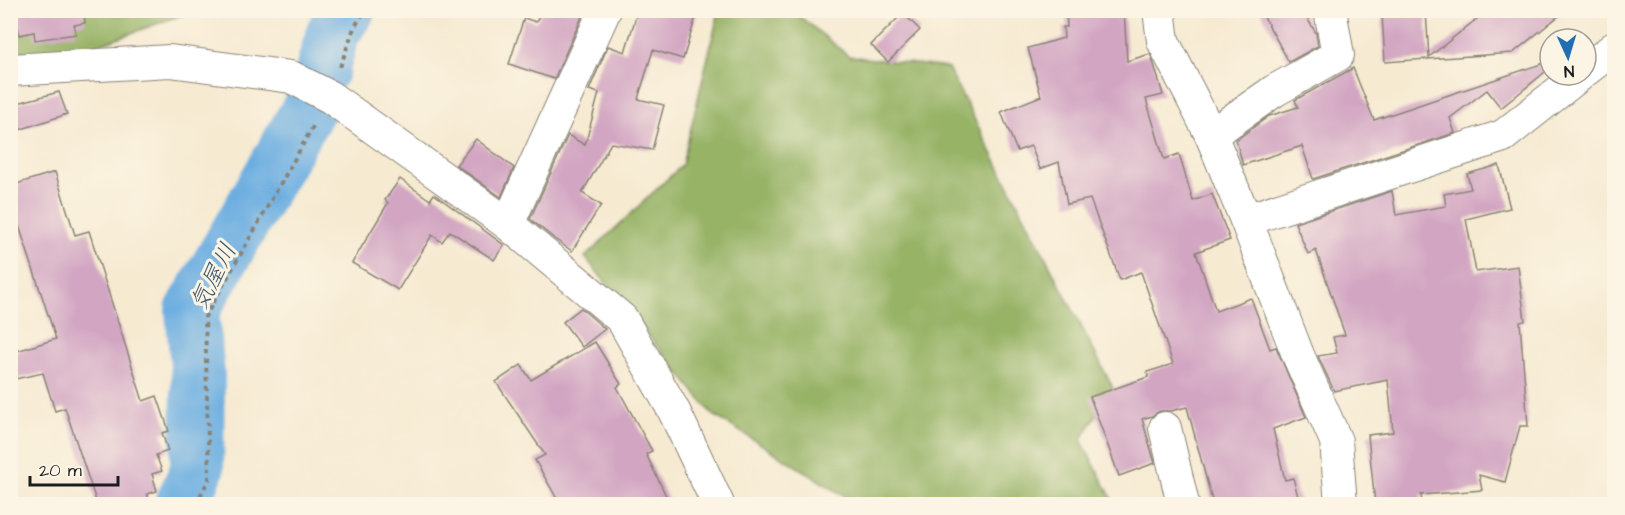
<svg xmlns="http://www.w3.org/2000/svg" width="1625" height="515" font-family="'Architects Daughter','Klee One',sans-serif">
	<style>
		.forest { fill: #97b366; stroke: #5a6841; stroke-width: 1.5 }
		.lines { fill: none; stroke-linecap: round; stroke-linejoin: round }
		.river { stroke: #6caee1; stroke-width: 54 }
		.building { fill: #d2a6c2 }
		.street-casing { stroke: #898376; stroke-width: 34 }
		.path { stroke: #898376; stroke-width: 4; stroke-dasharray: 4.5 4.5; stroke-linecap: butt }
		.street { stroke: #fff; stroke-width: 32 }
		.labels { text-anchor: middle; dominant-baseline: central; stroke-width: 6; stroke-linejoin: round; paint-order: stroke }
		.water-label { font-size: 24px; font-style: italic; fill: #3c566b; stroke: #fcf5e5 }
	</style>
	<rect width="100%" height="100%" fill="#fcf5e5"/>
	<filter id="ink" filterUnits="userSpaceOnUse"><feTurbulence type="fractalNoise" baseFrequency=".0167" numOctaves="2"/><feDisplacementMap in="SourceGraphic" scale="12" xChannelSelector="R" yChannelSelector="G"/><feConvolveMatrix kernelMatrix="1 2 1 2 8 2 1 2 1" color-interpolation-filters="sRGB"/></filter>
	<filter id="wash" filterUnits="userSpaceOnUse"><feTurbulence type="fractalNoise" baseFrequency=".008" numOctaves="4" result="noise"/><feDisplacementMap in="SourceGraphic" scale="24" xChannelSelector="R" yChannelSelector="G"/><feGaussianBlur stdDeviation="1.35" result="paint"/><feColorMatrix in="noise" values="0 0 0 0 0 0 0 0 0 0 0 0 0 0 0 0 0 1.4 0 .05"/><feComposite in="paint" operator="in"/></filter>
	<g filter="url(#wash)">
		<rect width="100%" height="100%" fill="#f6ead1"/>
		<g class="forest">
			<polygon points="11,11 193,11 11,76"/>
			<polygon points="719,11 793,11 849,56 948,68 1113,388 1081,440 1115,504 857,504 712,414 585,257 682,165"/>
		</g>
		<g class="lines">
			<g class="river">
				<polyline points="323,68 333,32 348,10"/>
				<polyline points="182,504 197,470 198,375 192,311 312,103"/>
			</g>
		</g>
		<g id="blocks">
			<g class="building">
				<polygon points="15,10 84,10 85,23 74,25 76,34 35,40 34,32 19,35"/>
				<polygon points="542,10 585,10 554,79 509,64 524,18 536,22"/>
				<polygon points="638,10 698,10 683,59 653,50 638,99 664,105 652,150 611,143 582,193 601,205 572,251 556,240 530,219 568,135 585,145 599,93 589,90 608,46 625,52"/>
				<polygon points="1066,10 1124,10 1127,61 1150,54 1153,61 1163,95 1146,99 1164,159 1179,154 1193,201 1212,194 1230,240 1196,252 1216,311 1251,298 1270,349 1276,347 1306,417 1273,429 1285,480 1293,478 1300,504 1213,504 1187,407 1171,411 1160,411 1152,416 1142,419 1155,463 1119,476 1090,397 1148,377 1147,372 1173,364 1141,272 1120,280 1090,199 1067,204 1059,162 1040,169 1031,146 1017,151 1001,112 1041,96 1028,48 1064,38 1063,27 1067,27"/>
				<polygon points="1260,10 1302,10 1316,33 1318,46 1289,62"/>
				<polygon points="1488,10 1566,10 1513,53 1385,62 1382,15 1426,12 1429,57"/>
				<polygon points="903,13 920,30 888,62 871,45"/>
				<polygon points="1550,61 1550,68 1501,108 1487,90 1450,118 1455,133 1313,179 1302,146 1243,165 1236,140 1269,116 1298,107 1295,100 1353,68 1374,120"/>
				<polygon points="59,92 67,114 10,133 10,105"/>
				<polygon points="476,139 514,168 501,197 456,165"/>
				<polygon points="1499,165 1510,208 1466,219 1476,272 1518,266 1525,321 1520,322 1528,426 1520,426 1505,482 1479,475 1482,490 1421,495 1422,504 1375,504 1368,435 1393,432 1388,380 1334,391 1318,356 1337,353 1333,337 1345,335 1316,250 1308,254 1295,223 1392,191 1396,215 1446,206 1444,194 1471,189 1467,174"/>
				<polygon points="55,172 75,235 89,231 143,401 157,396 169,431 162,433 168,451 156,455 162,471 152,474 157,491 147,494 150,504 97,504 65,408 55,411 43,373 10,380 10,353 56,339 10,198 10,186"/>
				<polygon points="400,179 430,200 434,194 504,245 494,260 450,231 442,242 432,235 398,290 352,263 388,203 385,200"/>
				<polygon points="581,308 605,329 582,347 563,322"/>
				<polygon points="595,342 621,384 617,387 652,451 646,454 670,504 560,504 535,460 545,455 496,382 521,365 531,380"/>
			</g>
		</g>
	</g>
	<g filter="url(#ink)">
		<use href="#blocks" fill-opacity="0" stroke="#898376" stroke-width="1.5"/>
		<g class="lines">
			<defs>
				<g id="street">
					<polyline points="1159,10 1163,41 1211,135 1246,220 1298,355 1336,441 1341,504"/>
					<polyline points="10,70 170,61 291,77 330,97 508,224 622,319 675,413 718,504"/>
					<polyline points="1586,70 1614,48"/>
					<polyline points="1211,135 1274,91 1338,55 1330,10"/>
					<polyline points="1246,220 1503,136 1580,75"/>
					<polyline points="508,224 605,10"/>
					<polyline points="1165,428 1183,504"/>
				</g>
			</defs>
			<use href="#street" class="street-casing"/>
			<g class="path">
				<polyline points="340,67 354,28 365,10"/>
				<polyline points="196,504 209,479 205,317 315,123"/>
			</g>
			<use href="#street" class="street"/>
		</g>
	</g>
	<g class="labels">
		<g class="water-label">
			<text transform="translate(214 277) rotate(-63)">気屋川</text>
		</g>
	</g>
	<rect width="1625" height="515" fill="none" stroke="#fcf5e5" stroke-width="36"/>
	<g transform="translate(1568 57) rotate(176)"><circle r="28" fill="#fcf5e5" stroke="#a29e95" stroke-width="1.5"/>
	<path d="M0-4.5L10 22L0 15L-10 22Z" fill="#1f6fb2"/>
	<text y="-9" font-size="16" font-weight="bold" text-anchor="middle" fill="#1c1c1c">N</text>
	</g>
	<path d="M30 476v9h88v-9" fill="none" stroke="#1c1c1c" stroke-width="3"/>
	<text x="39" y="476" font-size="18" fill="#1c1c1c" stroke="#fcf5e5" stroke-width="4.5" paint-order="stroke">20 m</text>
</svg>
